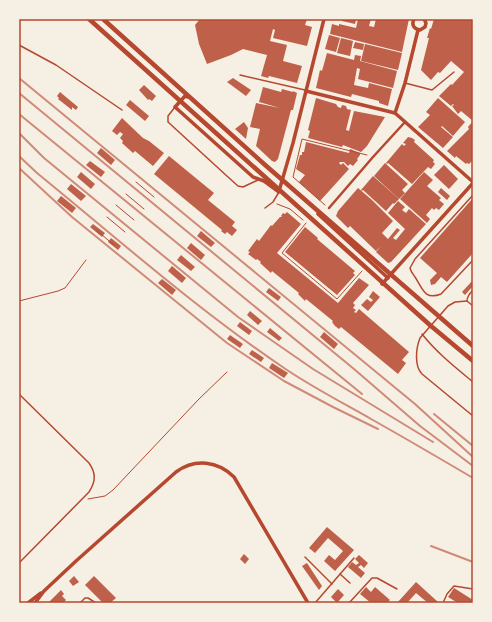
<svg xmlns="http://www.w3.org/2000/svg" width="492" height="622" font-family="'Space Grotesk',sans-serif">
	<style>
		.building { fill: #bf614a }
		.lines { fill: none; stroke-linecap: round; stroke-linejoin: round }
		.path { stroke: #b5482f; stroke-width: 1 }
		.service { stroke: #b5482f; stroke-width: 1.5 }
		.pedestrian { stroke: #b5482f; stroke-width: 2.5 }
		.minor { stroke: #b5482f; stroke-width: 3.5 }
		.secondary { stroke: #b5482f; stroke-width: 4.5 }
		.rail { stroke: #cf8b77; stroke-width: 2 }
		.neatline { fill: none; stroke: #b5482f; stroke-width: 1.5 }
	</style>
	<rect width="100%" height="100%" fill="#f6efe4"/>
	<g class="building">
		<polygon points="200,19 307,19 305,25 312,27 307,46 273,38 275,30 273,29 270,41 287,45 283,61 302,66 297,83 269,76 268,78 261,76 267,55 243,49 231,55 207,64 199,44 195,25"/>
		<polygon points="342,19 353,19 356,20 355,24 342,21"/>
		<polygon points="358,19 371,19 369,26 374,27 376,19 409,19 402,52 330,34 332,24 339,26 339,24 356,28"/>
		<polygon points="434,19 473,19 473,121 461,111 458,114 452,106 454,105 453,104 451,106 439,96 451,84 452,85 464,72 451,61 440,73 438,72 431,80 421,70 429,38 427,38 430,28 431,29"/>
		<polygon points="329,35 340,38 336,52 325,49"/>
		<polygon points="341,38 353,41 350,56 337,53"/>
		<polygon points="355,42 364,44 363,50 353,48"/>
		<polygon points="365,44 402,53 398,70 361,61"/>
		<polygon points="327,53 354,60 355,55 361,56 360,61 397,71 393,88 358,79 360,69 357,68 354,85 368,88 369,83 392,89 388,106 379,103 379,101 352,94 351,97 316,88 320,70 322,71"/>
		<polygon points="233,78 251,90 246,96 227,82"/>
		<polygon points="144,85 156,96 152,101 149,99 148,100 139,90"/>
		<polygon points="263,87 281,92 282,89 293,92 293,91 297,93 293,110 291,110 278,159 275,162 272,161 256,146 260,129 250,127 256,103 280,108 259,102"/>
		<polygon points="60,92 78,107 76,110 72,107 72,110 58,99 59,98 57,96"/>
		<polygon points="316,98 336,104 338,107 341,108 342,105 346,106 347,109 351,110 346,130 349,131 354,111 385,117 367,146 361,152 343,145 342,147 308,138 310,131 308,130"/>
		<polygon points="438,98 465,122 453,136 442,126 441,127 453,137 443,148 418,127 430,115 426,112"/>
		<polygon points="130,100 149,116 145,121 126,105"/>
		<polygon points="122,118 143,138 149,141 164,153 153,166 135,151 133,153 122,143 123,141 120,138 123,134 120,132 117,135 112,131"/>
		<polygon points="473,121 473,160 469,164 467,163 466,164 456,156 455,158 447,151 469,129 468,127"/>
		<polygon points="244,122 248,128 246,139 235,129"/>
		<polygon points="408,137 412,138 415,140 414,142 434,160 433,162 435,164 431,169 428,167 412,184 388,163 387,164 386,163 402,144 404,146 406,144 403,143"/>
		<polygon points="306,142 349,153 350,149 360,153 360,155 357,159 358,160 353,166 350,164 348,166 344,162 340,162 339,163 341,165 343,163 349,169 320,201 299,182 305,175 296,169 300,155 302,155 302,152 304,152"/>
		<polygon points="101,148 115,160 111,165 97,153"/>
		<polygon points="169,156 214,193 208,200 235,222 232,226 237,230 232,236 227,232 225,234 221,231 222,230 154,174"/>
		<polygon points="90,161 105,172 101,177 86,165"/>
		<polygon points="385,163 408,184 402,190 405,193 399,199 374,176"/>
		<polygon points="444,165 458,179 449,189 434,175"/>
		<polygon points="81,172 95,184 91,189 77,177"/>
		<polygon points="424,172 433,180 427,186 441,198 439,200 444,204 439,210 436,208 434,210 432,208 426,215 430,219 427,223 400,199"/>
		<polygon points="373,176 399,199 394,204 393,203 386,211 363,190 362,191 361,190"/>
		<polygon points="71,184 86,196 81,201 67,189"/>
		<polygon points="358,188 372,200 393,221 382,233 388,239 397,228 400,230 393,238 396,240 405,229 388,213 398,201 405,207 402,210 406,213 409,209 426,224 391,262 388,263 376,252 381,246 376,251 350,226 348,228 336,216 338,211"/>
		<polygon points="441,188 450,196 447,200 438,192"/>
		<polygon points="61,196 76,208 72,213 57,201"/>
		<polygon points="473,198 473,253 447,282 441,277 435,284 431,285 430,280 437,273 420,258"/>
		<polygon points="287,212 301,224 277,253 338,303 359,278 369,285 353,303 355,305 353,308 356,310 354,312 356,313 359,309 409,352 402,360 406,363 398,374 341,327 339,329 335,326 332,322 333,321 306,299 305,301 298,294 299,293 272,271 271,273 260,263 261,262 257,259 256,260 248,254 250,252 248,251 257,239 259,241 271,225 272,226 280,217 282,217 281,216 283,213 285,214"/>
		<polygon points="93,224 105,233 102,237 90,227"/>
		<polygon points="305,227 318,238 317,239 355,271 353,273 355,275 337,295 285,252"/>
		<polygon points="201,231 215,243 211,247 197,236"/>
		<polygon points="111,238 121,246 118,250 108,242"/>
		<polygon points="191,243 205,255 201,260 187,248"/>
		<polygon points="181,255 195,267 191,271 177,260"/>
		<polygon points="172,266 186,278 182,283 168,271"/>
		<polygon points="162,279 176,290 172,295 158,283"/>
		<polygon points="473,280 473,286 465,295 462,292"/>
		<polygon points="269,288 281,297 278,301 266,292"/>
		<polygon points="373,291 380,297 368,311 361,305 367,299 371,302 373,300 369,297"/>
		<polygon points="250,311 262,321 258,325 247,315"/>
		<polygon points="240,322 252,331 249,335 237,326"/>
		<polygon points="270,328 282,338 279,341 267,332"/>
		<polygon points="324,332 338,344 334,349 320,337"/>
		<polygon points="230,335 243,344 240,348 227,339"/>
		<polygon points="252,350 264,358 261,362 249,354"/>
		<polygon points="272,363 288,373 284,378 269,368"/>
		<polygon points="327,527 354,550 335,571 324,561 329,555 335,560 343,551 328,538 315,553 309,548"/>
		<polygon points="244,554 249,559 245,564 240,559"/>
		<polygon points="359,555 368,563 364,568 361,565 358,567 365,573 361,578 348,567 352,562 356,565 359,563 355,559"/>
		<polygon points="307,563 322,586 319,590 302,566"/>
		<polygon points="74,576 79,582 73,586 69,581"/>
		<polygon points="94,576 116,598 110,603 103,603 85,585"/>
		<polygon points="416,582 438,602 436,603 428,603 416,593 407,603 397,603"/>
		<polygon points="366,587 371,592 375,587 390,600 387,603 371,603 360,594"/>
		<polygon points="454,588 473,600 473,603 458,603 448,597"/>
		<polygon points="338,589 344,595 337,603 331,597"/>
		<polygon points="61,590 64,594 62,596 66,600 63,603 48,603"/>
	</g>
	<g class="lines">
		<g class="path">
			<polyline points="136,182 154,197"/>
			<polyline points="126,194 144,209"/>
			<polyline points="277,204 290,209 303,220"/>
			<polyline points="116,205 134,220"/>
			<polyline points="325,205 293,177 302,139 367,155"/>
			<polyline points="107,217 125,232"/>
			<polyline points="306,223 282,253 337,299 362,271"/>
			<polyline points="96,230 114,245"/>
			<polyline points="19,301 58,291 65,288 86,260"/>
			<polyline points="88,499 105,496 113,490 199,399 227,372"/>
		</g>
		<g class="service">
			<polyline points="19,45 56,65 122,110"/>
			<polyline points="240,75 305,90"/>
			<polyline points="405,83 432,90 454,72"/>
			<polyline points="175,107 168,116 168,122 228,177 238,186 243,187 258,180"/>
			<path d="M 473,195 L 415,259 L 410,268 C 411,272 413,274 415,277 C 422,287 424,301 441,294 L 473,260"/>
			<polyline points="265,208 273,202 279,192"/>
			<path d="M 473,290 C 470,293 467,296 467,301 L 473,306"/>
			<path d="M 467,301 L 455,302 L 448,306 L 420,338 C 416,348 414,366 422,374 L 473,416"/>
			<path d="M 422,334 C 437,353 455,367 473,382"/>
			<path d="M 19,394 L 89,463 C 96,473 96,481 89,492 L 19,563"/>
			<polyline points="305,557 332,584"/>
			<polyline points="340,574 350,583"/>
			<polyline points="80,603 85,598 88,598 96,603"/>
			<polyline points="315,603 354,558"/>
			<polyline points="349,603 372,578 377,578 397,589"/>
			<polyline points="443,603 447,594 454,586 473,589"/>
		</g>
		<polyline class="pedestrian" points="329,208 373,157 405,122"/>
		<g class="minor">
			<path d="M 414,19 C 411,25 414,29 420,30 L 425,27 L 426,23 L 424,19"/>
			<polyline points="306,91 395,113 473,182"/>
			<polyline points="188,97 185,96 175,107 253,177 264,181 279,192"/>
			<polyline points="395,113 405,83 418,30"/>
			<polyline points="279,191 293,143 324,19"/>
			<polyline points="318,214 388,278"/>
			<polyline points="382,284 473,183"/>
			<polyline points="28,603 41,593"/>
			<path d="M 35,603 L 44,591 L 76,561 L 176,472 C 195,458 218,461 234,477 L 308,603"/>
		</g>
		<g class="secondary">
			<polyline points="89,19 431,326 473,361"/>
			<polyline points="103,19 264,164 473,346"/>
		</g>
		<g class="rail">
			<polyline points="19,78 415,404 473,457"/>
			<polyline points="19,93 354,369 420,426 473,466"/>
			<polyline points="19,114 362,394"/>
			<polyline points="19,133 44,158 238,317 313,369 433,442"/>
			<path d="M 19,156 L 37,173 C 119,240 199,311 287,370 C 314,388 343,403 371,419 C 405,438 439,458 473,478"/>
			<polyline points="19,168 72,217 227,343 284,381 333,407 378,429"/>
			<polyline points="434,414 473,446"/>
			<polyline points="431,546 473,562"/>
		</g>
	</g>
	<rect width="492" height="622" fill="none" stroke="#f6efe4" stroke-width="40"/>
	<rect x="20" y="20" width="452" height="582" class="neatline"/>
</svg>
